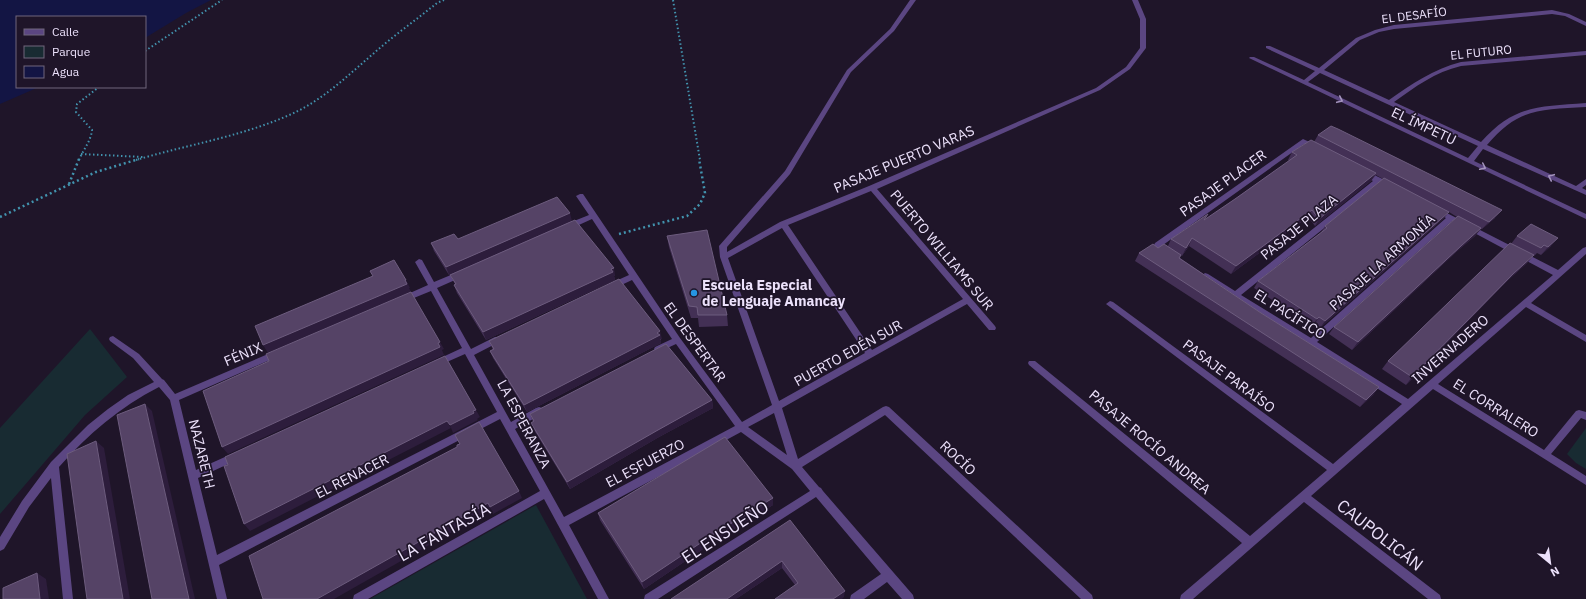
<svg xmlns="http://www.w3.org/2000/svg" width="1586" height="599" font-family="'IBM Plex Sans',sans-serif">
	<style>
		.green { fill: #182b32 }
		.water { fill: #131544 }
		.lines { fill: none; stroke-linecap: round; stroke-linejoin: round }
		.path-far1 { stroke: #4293ae; stroke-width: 2; stroke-dasharray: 1.5 2.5; stroke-linecap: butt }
		.path { stroke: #4293ae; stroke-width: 2.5; stroke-dasharray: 2 3; stroke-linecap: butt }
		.minor { fill: #5b4682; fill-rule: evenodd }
		.wall { fill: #433055 }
		.shaded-wall { fill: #2d1d3c }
		.building { fill: #554366; stroke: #6d5c7e }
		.oneway { stroke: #a494be }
		.poi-dot { fill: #2695e2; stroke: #1f1529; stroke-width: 1.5 }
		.labels { text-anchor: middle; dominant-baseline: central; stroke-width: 3.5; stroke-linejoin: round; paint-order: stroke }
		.far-street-label { font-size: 12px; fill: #ece1fb; stroke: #1f1529 }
		.street-label { font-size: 14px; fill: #ece1fb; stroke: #1f1529 }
		.poi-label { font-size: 14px; font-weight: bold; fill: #ece1fb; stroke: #1f1529; text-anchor: start }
		.near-street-label { font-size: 17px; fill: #ece1fb; stroke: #1f1529 }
	</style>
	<rect width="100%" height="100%" fill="#1f1529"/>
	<g class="green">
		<polygon points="90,329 127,377 85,415 0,514 0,428"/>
		<polygon points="1586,428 1586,469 1576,463 1567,454"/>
		<polygon points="536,505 587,599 370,599"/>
	</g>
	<polygon class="water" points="0,0 211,0 186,13 145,38 145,17 17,17 17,87 39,87 0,104"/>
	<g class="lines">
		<g class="path-far1">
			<polyline points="673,0 700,160"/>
			<polyline points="145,51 222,0"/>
			<polyline points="81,154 143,157"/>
			<path d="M 79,160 C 83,150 91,141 92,130 L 76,112 L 77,104 L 99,87"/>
			<path d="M 136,160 C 186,145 239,137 287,116 C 321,102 346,77 373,54 C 393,36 416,20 437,3 L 444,0"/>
		</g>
		<g class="path">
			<polyline points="69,184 79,159"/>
			<polyline points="0,217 96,172 139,159"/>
			<polyline points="619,234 687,216 700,204 705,193 699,159"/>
		</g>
		<g class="minor">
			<path d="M 910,0 L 916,0 L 894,31 L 851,72 L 790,174 L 727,247 L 727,252 L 780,222 L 869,186 L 1096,88 L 1126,67 L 1140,48 L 1140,19 L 1132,0 L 1138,0 L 1146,19 L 1146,48 L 1130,69 L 1100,90 L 877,189 L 995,326 L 996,328 L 995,330 L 989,330 L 967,304 L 782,408 L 798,459 L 883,407 L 886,406 L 889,407 L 1092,595 L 1093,599 L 1081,599 L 885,415 L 802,467 L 819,487 L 821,488 L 823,491 L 913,595 L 914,599 L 902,599 L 887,582 L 864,599 L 850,599 L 851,595 L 881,574 L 816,497 L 658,599 L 644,599 L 645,595 L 810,491 L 792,469 L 741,432 L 569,525 L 609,599 L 598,599 L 544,499 L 368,599 L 353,599 L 354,595 L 540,491 L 500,419 L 219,565 L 227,599 L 217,599 L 170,400 L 159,387 C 120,407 88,434 59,467 L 73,599 L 63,599 L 51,478 L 29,507 L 4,549 L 0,551 L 0,537 L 22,501 L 51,462 L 88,425 L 108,409 L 128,395 L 154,382 L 133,358 L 110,341 L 109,339 L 110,337 L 113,336 L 139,354 L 162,379 L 164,380 L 175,394 L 275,351 L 281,351 L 282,353 L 281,355 L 179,400 L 196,470 L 236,452 L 239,453 L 241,456 L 239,459 L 198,478 L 217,555 L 497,412 L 465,354 L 440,365 L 434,365 L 433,363 L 434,361 L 462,348 L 431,291 L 404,302 L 400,299 L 401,297 L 428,285 L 415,262 L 419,259 L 422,260 L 434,282 L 458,272 L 464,272 L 465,274 L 464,276 L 437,288 L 471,349 L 495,337 L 501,337 L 502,339 L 501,341 L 474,355 L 511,422 L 536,408 L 539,407 L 542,408 L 543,411 L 542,414 L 515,429 L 564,517 L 735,426 L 676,344 L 661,351 L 655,351 L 654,349 L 655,347 L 672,339 L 632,280 L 615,288 L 609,288 L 608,286 L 609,284 L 629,275 L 592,219 L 570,229 L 564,229 L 563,227 L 564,225 L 589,215 L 576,196 L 580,194 L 583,194 L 680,338 L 742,422 L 772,405 L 720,257 L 719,246 L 785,171 L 847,70 L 890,29 ZM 871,191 L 963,299 L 872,350 L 788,225 ZM 782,228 L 865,353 L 779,401 L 728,258 ZM 774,413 L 787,455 L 748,427 Z"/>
			<path d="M 1552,10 L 1569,14 L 1586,22 L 1586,26 L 1565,16 L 1552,14 L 1394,29 L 1379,32 L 1360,40 L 1324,70 L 1389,100 C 1412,84 1433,69 1461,62 L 1586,51 L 1586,55 L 1461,66 C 1435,72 1415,87 1394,102 L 1481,142 C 1515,104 1539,107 1586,103 L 1586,107 C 1541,110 1519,107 1487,145 L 1576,186 L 1586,179 L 1586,185 L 1582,188 L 1586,190 L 1586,195 L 1483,149 L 1474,161 L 1586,214 L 1586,219 L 1249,58 L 1250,57 L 1254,57 L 1304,80 L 1315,71 L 1266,48 L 1266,46 L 1270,46 L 1319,68 L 1356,38 L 1375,30 L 1394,25 ZM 1320,73 L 1478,146 L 1468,158 L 1308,82 Z"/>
			<path d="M 1303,139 L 1320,147 L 1317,149 L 1304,144 L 1163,245 L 1173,252 L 1172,254 C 1166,255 1158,250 1154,245 L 1155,243 Z"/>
			<path d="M 1362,171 C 1369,171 1387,181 1393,186 L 1389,188 L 1379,184 L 1241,295 L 1311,338 L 1446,218 L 1434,212 L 1433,210 L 1434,208 L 1437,208 L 1558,270 L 1583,248 L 1586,247 L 1586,254 L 1531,303 L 1586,335 L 1586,342 L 1526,307 L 1438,384 L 1544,450 L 1576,411 L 1579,410 L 1586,412 L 1586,420 L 1581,418 L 1551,454 L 1586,476 L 1586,485 L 1433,389 L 1311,496 L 1440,595 L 1441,599 L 1428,599 L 1304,502 L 1193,599 L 1180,599 L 1181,595 L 1242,543 L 1029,365 L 1028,363 L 1029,361 L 1035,361 L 1250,536 L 1327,470 L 1106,304 L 1110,301 L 1113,302 L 1333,464 L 1402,404 L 1202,278 L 1201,276 L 1205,273 L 1208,274 L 1235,291 L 1373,181 L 1362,175 L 1361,173 ZM 1452,221 L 1553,275 L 1408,399 L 1317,342 Z"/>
		</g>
	</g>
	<g class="wall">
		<polygon points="1318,135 1495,218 1482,229 1481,229 1475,236 1455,253 1352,350 1329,334 1334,327 1457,217 1449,212 1443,219 1320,328 1314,325 1312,326 1254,288 1258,281 1320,234 1325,226 1383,179 1376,175 1371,181 1315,226 1308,217 1231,274 1189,246 1182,256 1181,255 1180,258 1261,313 1379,387 1373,395 1360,407 1135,261 1139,253 1158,248 1168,246 1171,239 1205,220 1235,199 1289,161 1288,160 1292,152 1314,142"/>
		<polygon points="572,221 615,275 614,276 615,280 486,340 457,293 454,285 455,284 450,275 449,275 434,251 431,243"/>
		<polygon points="667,236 727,315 728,326 699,327 698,318 691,318 669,247"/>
		<polygon points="1517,236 1551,246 1541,255 1537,253 1534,256 1533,256 1527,263 1506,282 1406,385 1382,369 1388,361 1511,244"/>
		<polygon points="660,339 661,343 527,412 493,358 490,351 493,350 489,341 662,339"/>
		<polygon points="712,400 713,408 659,437 570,489 534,430 531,423 533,422 530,414"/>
		<polygon points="773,498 773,505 718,539 644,589 600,520 598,513"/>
		<polygon points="790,520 844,597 795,585 782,568 736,599"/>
	</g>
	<g class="shaded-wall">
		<polygon points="1376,173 1371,181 1315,226 1319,219"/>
		<polygon points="1312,210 1308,217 1231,274 1236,266"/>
		<polygon points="1502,210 1495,218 1482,229 1489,222"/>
		<polygon points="1449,212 1443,219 1320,328 1325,321"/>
		<polygon points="570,213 572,221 449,275 446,267"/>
		<polygon points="1481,228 1475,236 1455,253 1352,350 1358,342 1461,246"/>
		<polygon points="1192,238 1189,246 1182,256 1186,248"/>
		<polygon points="1558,238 1551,246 1541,255 1548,247"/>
		<polygon points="1534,255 1527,263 1506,282 1406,385 1412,377 1513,274"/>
		<polygon points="614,268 615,275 614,276 615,280 486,340 483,332"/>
		<polygon points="406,280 410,288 409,288 411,292 268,353 263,345"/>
		<polygon points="1319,317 1314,325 1312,326 1317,319"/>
		<polygon points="660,331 662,339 660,339 661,343 527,412 524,405"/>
		<polygon points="440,342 444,349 442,350 444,355 228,454 222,447"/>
		<polygon points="1379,387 1373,395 1360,407 1366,400"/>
		<polygon points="712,400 713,408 659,437 570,489 567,482 658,430"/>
		<polygon points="145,404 152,411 195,599 189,599"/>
		<polygon points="476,410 480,417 477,419 478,420 453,433 450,425"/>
		<polygon points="447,421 451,428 250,531 244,524"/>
		<polygon points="96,441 104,448 130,599 123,599"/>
		<polygon points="519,491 522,498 493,514 490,507"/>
		<polygon points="773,498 773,505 718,539 644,589 642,582 717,532"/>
		<polygon points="488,503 491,510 334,599 317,599"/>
		<polygon points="782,561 782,568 736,599 727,599"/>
		<polygon points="37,573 46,579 49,599 40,599"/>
		<polygon points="845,591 844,597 842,599 833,599"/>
	</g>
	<g class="building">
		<polygon points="1331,126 1338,129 1502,210 1489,222 1318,135"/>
		<polygon points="1311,140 1376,173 1319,219 1312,210 1236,266 1192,238 1186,248 1171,239 1208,214 1204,220 1235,199 1297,155 1292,152"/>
		<polygon points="1384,178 1449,212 1325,321 1319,317 1317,319 1258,281 1327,228 1325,226"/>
		<polygon points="557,197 570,213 446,267 431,243 454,234 458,239"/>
		<polygon points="1458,216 1481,228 1461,246 1358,342 1334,327"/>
		<polygon points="575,220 614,268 611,269 613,272 483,332 454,285 456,284 450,275"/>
		<polygon points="1531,224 1558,238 1548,247 1544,245 1541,248 1517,236"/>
		<polygon points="707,230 727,315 698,315 697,307 689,306 667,236"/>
		<polygon points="1510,243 1534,255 1513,274 1412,377 1388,361"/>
		<polygon points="1153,244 1158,248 1164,244 1181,255 1179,258 1261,313 1379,387 1366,400 1139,253"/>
		<polygon points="394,260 406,280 405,280 407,284 263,345 255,326 373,276 370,271"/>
		<polygon points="619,279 660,331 657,333 660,335 524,405 490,351 494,349 489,341"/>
		<polygon points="411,292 440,342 438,343 440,347 222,447 203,391 269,361 266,354"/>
		<polygon points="666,344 712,400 658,430 567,482 531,423 534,421 530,414"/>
		<polygon points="445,356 476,410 473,411 474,413 450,425 447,421 244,524 224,466 228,465 225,457"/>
		<polygon points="145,404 189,599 152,599 117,415"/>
		<polygon points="479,422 519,491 490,507 488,503 317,599 263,599 249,556 457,447 457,445 460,444 455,435"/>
		<polygon points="725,437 773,498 717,532 642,582 598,513"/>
		<polygon points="96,441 123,599 87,599 67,454"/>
		<polygon points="790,520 845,591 833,599 775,599 798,583 782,561 727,599 671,599"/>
		<polygon points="37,573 40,599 3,599 3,588"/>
	</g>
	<defs><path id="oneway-chevron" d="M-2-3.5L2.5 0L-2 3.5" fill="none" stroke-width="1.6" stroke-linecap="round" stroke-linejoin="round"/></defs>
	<g class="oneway">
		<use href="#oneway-chevron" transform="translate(1340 100) rotate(25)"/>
		<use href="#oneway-chevron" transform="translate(1483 167) rotate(26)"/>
		<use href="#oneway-chevron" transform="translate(1551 177) rotate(-155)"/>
	</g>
	<circle class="poi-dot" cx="694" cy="293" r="4"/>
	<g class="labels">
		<g class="far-street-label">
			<text transform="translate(1414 15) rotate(-7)">EL DESAFÍO</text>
			<text transform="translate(1481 52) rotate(-6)">EL FUTURO</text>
		</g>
		<g class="street-label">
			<text transform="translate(1424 126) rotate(25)">EL ÍMPETU</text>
			<text transform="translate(904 159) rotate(-23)">PASAJE PUERTO VARAS</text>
			<text transform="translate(1223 183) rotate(-36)">PASAJE PLACER</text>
			<text transform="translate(1299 227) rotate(-39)">PASAJE PLAZA</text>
			<text transform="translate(942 250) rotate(50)">PUERTO WILLIAMS SUR</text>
			<text transform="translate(1382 262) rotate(-42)">PASAJE LA ARMONÍA</text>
			<text transform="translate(1290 314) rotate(32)">EL PACÍFICO</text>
			<text transform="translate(695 342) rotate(54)">EL DESPERTAR</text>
			<text transform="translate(1450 349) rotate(-41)">INVERNADERO</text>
			<text transform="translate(848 353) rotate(-29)">PUERTO EDÉN SUR</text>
			<text transform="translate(243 354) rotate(-23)">FÉNIX</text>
			<text transform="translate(1229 376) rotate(37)">PASAJE PARAÍSO</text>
			<text transform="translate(1496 408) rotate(32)">EL CORRALERO</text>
			<text transform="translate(524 424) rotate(62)">LA ESPERANZA</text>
			<text transform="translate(1150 442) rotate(40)">PASAJE ROCÍO ANDREA</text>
			<text transform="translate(202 454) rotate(76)">NAZARETH</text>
			<text transform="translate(958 458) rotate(43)">ROCÍO</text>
			<text transform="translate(645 463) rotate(-28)">EL ESFUERZO</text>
			<text transform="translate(352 476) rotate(-27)">EL RENACER</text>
		</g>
		<g class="poi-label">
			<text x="702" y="285">Escuela Especial<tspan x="702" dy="16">de Lenguaje Amancay</tspan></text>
		</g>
		<g class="near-street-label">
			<text transform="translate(444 532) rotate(-29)">LA FANTASÍA</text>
			<text transform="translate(725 532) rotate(-33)">EL ENSUEÑO</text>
			<text transform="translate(1380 535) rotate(38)">CAUPOLICÁN</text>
		</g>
	</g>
	<rect x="16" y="16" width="130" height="72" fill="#1f1529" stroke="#71677d"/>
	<rect x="24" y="29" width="20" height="6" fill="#5b4682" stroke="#71677d"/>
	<text x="52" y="36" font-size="12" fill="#ece1fb">Calle</text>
	<rect x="24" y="46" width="20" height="12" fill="#182b32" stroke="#71677d"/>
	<text x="52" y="56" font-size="12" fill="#ece1fb">Parque</text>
	<rect x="24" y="66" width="20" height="12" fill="#131544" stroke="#71677d"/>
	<text x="52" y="76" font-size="12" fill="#ece1fb">Agua</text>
	<g transform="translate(1550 563) rotate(151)" stroke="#1f1529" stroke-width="3" paint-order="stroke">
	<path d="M0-3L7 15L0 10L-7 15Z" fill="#ece1fb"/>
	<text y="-6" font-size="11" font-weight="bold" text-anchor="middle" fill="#ece1fb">N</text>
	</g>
</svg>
